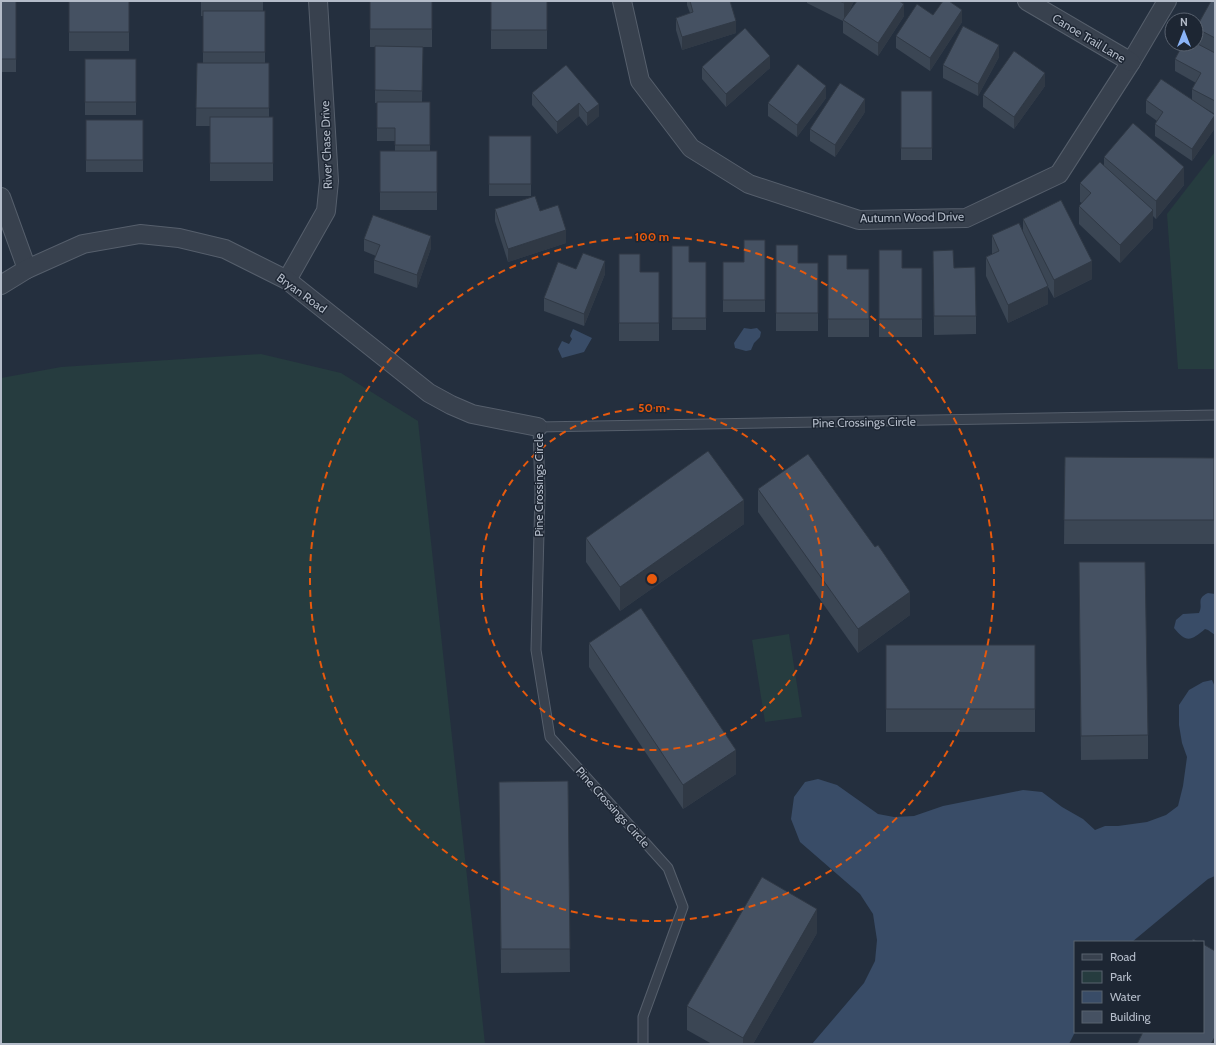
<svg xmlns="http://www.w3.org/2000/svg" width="1216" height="1045" font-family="Cabin,sans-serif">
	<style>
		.green { fill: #263c3f }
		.water { fill: #394c67 }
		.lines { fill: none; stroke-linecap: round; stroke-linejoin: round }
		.lane-casing { stroke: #565f6c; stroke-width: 11 }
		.street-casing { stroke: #565f6c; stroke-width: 20 }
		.lane { stroke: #38414e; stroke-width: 9 }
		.street { stroke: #38414e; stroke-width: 18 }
		.wall { fill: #3b4654 }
		.shaded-wall { fill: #303945 }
		.building { fill: #455162; stroke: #303945 }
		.ring { fill: none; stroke: #e8590c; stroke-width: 2; stroke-dasharray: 7 5 }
		.labels { text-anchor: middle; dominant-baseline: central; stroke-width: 3; stroke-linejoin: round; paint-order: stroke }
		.street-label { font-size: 12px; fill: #b4bcc9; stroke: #1d2633 }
		.centre { fill: #e8590c; stroke: #1d2633; stroke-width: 2 }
		.ring-label { font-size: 12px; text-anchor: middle; font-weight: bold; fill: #e8590c; stroke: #1d2633; stroke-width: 3; stroke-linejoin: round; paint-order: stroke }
	</style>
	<rect width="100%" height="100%" fill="#242f3e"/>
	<g class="green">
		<polygon points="1215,152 1215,369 1178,369 1167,214"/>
		<polygon points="261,354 341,373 418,421 485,1044 1,1044 1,378 61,367"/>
		<polygon points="789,634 802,717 765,722 752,640"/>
	</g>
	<g class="water">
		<polygon points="744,328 751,329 757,328 761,332 760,337 754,343 751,350 746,351 735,348 734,343"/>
		<polygon points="573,329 592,338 584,352 562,358 558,349 562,341 569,344 572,339 570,336"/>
		<path d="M 1208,593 L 1215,594 L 1215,635 L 1208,630 L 1205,629 C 1191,641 1186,643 1174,628 L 1176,620 L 1183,614 L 1199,613 C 1204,604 1195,599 1208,593 Z"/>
		<polygon points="1212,680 1215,687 1215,876 1208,879 1132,942 1075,942 1075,1032 1069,1044 812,1044 864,983 875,961 877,940 873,914 860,894 800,842 791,819 794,797 805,782 818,779 837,785 878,814 894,817 914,816 943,806 1023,790 1042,792 1062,807 1083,819 1095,830 1105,826 1118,826 1147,822 1166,815 1178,806 1183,786 1187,757 1182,743 1179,725 1179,705 1189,690 1203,682"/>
	</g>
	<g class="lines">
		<defs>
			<polyline id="lane" points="643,1044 643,1017 683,907 668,868 550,737 536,650 540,493 538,427 1215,415"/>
			<g id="street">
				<polyline points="622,1 640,81 691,148 749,184 859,220 966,218 1059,174 1131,62 1167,1"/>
				<polyline points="1027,1 1131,62"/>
				<polyline points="1,197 27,269"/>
				<polyline points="287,280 326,211 329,181 318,1"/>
				<polyline points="1,285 27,269 83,244 140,234 179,238 225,249 287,280 429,393 451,405 472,414 538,427"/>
			</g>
		</defs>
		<use href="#lane" class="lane-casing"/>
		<use href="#street" class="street-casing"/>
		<use href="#lane" class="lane"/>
		<use href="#street" class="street"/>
	</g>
	<g class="wall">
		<rect x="1" y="1" width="15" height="71"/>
		<rect x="69" y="1" width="60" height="50"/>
		<polygon points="201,1 263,1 263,11 265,11 265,63 269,63 269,117 273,117 273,181 210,181 210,126 196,126 197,63 203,63 203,16 201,16"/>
		<polygon points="370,1 432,1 432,47 423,47 422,102 430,102 430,151 437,151 437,210 380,210 380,151 395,151 395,141 377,141 377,103 375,103 375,47 370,47"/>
		<rect x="491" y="1" width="56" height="48"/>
		<polygon points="687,1 730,1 736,33 682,50 676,30 676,18 690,13 687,5"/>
		<polygon points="807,1 854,1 847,16 904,16 878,56 843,33 843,21 807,3"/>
		<polygon points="1215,1 1215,114 1203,107 1215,128 1192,161 1155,136 1155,124 1157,121 1146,113 1146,100 1192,100 1192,89 1196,83 1175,71 1175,59 1196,44 1196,28"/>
		<polygon points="933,15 962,22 930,71 896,48 896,36"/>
		<polygon points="999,57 978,96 943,78 943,65"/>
		<rect x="85" y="59" width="51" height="56"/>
		<polygon points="566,65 599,116 587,126 579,116 557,134 532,105 532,93"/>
		<polygon points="702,67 770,68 726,107 702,79"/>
		<polygon points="1045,86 1014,129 983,107 983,95"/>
		<rect x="901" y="91" width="31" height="69"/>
		<polygon points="826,98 797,137 768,116 768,103"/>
		<polygon points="865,112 835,157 810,141 810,129"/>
		<rect x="86" y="120" width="57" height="52"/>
		<rect x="489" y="136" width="42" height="60"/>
		<polygon points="1104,157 1184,185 1156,219 1153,216 1153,228 1120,263 1079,224 1079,206 1082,203 1080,202 1080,183 1104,165"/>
		<polygon points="495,209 540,211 566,243 508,262 495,221"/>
		<polygon points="1023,219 1092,279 1054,298 1048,287 1048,304 1008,323 986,276 986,257 992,254 992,235 1023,232"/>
		<polygon points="364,239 431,248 417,288 374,273 374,260 376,256 364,251"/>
		<polygon points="765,240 765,312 723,312 723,262 744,262"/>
		<polygon points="776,245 798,263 818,263 818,331 776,331"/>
		<polygon points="672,246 689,262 706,262 706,330 672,330"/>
		<polygon points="879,250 902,268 922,268 922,337 879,337"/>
		<polygon points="933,251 954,268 976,316 976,334 934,335"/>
		<polygon points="619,254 640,272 659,272 659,341 619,341"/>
		<polygon points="828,255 847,269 869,269 869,337 828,337"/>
		<polygon points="576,269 605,274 584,326 544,311 544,298"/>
		<polygon points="1065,457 1214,458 1214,544 1064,544"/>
		<polygon points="758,489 910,615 858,653 758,512"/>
		<polygon points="744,524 620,611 586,562 586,538"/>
		<polygon points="1079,586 1148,735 1148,759 1081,760"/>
		<polygon points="589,643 736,774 683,809 589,667"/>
		<rect x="886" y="645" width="149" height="87"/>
		<polygon points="568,781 570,972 501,973 499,782"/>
		<polygon points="817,933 753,1044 712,1044 687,1030 687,1006"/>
	</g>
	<g class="shaded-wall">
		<polygon points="845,1 854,1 844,21 844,3"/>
		<polygon points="904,4 904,16 878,56 878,43"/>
		<polygon points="962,10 962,22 930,71 930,58"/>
		<polygon points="736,21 736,33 682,50 682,37"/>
		<polygon points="999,45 999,57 978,96 978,84"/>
		<polygon points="770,56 770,68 726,107 726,94"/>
		<polygon points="1045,73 1045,86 1014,129 1014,117"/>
		<polygon points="826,86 826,98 797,137 797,125"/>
		<polygon points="865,99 865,112 835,157 835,145"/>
		<polygon points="579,103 579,116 557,134 557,122"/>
		<polygon points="599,104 599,116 587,126 587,113"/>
		<polygon points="1215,115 1215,128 1192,161 1192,149"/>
		<polygon points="1184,167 1184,185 1156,219 1156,201"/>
		<polygon points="1153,210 1153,228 1120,263 1120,245"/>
		<polygon points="566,230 566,243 508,262 508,249"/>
		<polygon points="431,236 431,248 417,288 417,275"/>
		<polygon points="605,261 605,274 584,326 584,314"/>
		<polygon points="1092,261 1092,279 1054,298 1054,280"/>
		<polygon points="1048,286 1048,304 1008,323 1008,305"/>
		<polygon points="744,500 744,524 620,611 620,587"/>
		<polygon points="910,592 910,615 858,653 858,629"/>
		<polygon points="736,750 736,774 683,809 683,785"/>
		<polygon points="817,909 817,933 753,1044 743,1044 743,1038"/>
		<polygon points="1215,1037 1215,1044 1211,1044"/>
	</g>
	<g class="building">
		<rect x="1" y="1" width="15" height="58"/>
		<rect x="69" y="1" width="60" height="31"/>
		<rect x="370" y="1" width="62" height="28"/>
		<rect x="491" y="1" width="56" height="29"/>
		<polygon points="690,1 730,1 736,21 682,37 676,18 693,12"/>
		<polygon points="839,1 845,1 844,3"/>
		<polygon points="857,1 899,1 904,4 878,43 843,20"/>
		<polygon points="943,1 949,1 962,10 930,58 896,36 917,4 933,15"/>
		<polygon points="1211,1 1215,1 1215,38 1196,28"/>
		<rect x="203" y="11" width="62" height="41"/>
		<polygon points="963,26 999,45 978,84 943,65"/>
		<polygon points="745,28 770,56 726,94 702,67"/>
		<polygon points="1196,43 1215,53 1215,101 1192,89 1201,73 1175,59 1183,44 1196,44"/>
		<polygon points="375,46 423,47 422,91 375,90"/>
		<polygon points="1014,51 1045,73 1014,117 983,95"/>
		<rect x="85" y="59" width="51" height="43"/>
		<polygon points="197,63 269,63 269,108 196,108"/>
		<polygon points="798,64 826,86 797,125 768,103"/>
		<polygon points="566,65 599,104 587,113 579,103 557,122 532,93"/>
		<polygon points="1161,79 1215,115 1192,149 1155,124 1163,112 1146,100"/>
		<polygon points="840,83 865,99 835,145 810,129"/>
		<rect x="901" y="91" width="31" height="57"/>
		<polygon points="377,102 430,102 430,145 395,145 395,128 377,128"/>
		<rect x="210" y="117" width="63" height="46"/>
		<rect x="86" y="120" width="57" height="40"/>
		<polygon points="1133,123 1184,167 1156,201 1104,157"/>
		<rect x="489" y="136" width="42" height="48"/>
		<rect x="380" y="151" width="57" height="41"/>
		<polygon points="1100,162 1153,210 1120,245 1079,206 1091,193 1080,183"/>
		<polygon points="535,196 540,211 558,205 566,230 508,249 495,209"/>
		<polygon points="1061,200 1092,261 1054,280 1023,219"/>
		<polygon points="373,215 431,236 417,275 374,260 380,245 364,239"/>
		<polygon points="1019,223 1048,286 1008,305 986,257 999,251 992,235"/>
		<polygon points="744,240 765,240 765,300 723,300 723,262 744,262"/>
		<polygon points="776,245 798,245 798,263 818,263 818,313 776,313"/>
		<polygon points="672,246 689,246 689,262 706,262 706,318 672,318"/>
		<polygon points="879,250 902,250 902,268 922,268 922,319 879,319"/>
		<polygon points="953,250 954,268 975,267 976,316 934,316 933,251"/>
		<polygon points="583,253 605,261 584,314 544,298 558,262 576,269"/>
		<polygon points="619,254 640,254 640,272 659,272 659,323 619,323"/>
		<polygon points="828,255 847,255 847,269 869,269 869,319 828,319"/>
		<polygon points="708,451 744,500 620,587 586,538"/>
		<polygon points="808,454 875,547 878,545 910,592 858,629 758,489"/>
		<polygon points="1065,457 1214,458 1214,520 1064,520"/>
		<polygon points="1079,562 1145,562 1148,735 1081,736"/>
		<polygon points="641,608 736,750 683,785 589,643"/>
		<rect x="886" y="645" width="149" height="64"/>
		<polygon points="568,781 570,949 501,949 499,782"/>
		<polygon points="762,877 817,909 743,1038 687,1006"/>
		<polygon points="1193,939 1198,942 1192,942"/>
		<polygon points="1203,944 1215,951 1215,1037 1211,1044 1137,1044 1143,1032 1203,1032"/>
	</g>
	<g class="ring">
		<circle cx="652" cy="579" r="171"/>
		<circle cx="652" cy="579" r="342"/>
	</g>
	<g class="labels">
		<g class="street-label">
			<text transform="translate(1089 38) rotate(31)">Canoe Trail Lane</text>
			<text transform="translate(326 145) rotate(-92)">River Chase Drive</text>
			<text transform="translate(912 217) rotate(-1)">Autumn Wood Drive</text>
			<text transform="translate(302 293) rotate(36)">Bryan Road</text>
			<text transform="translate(864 422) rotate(-1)">Pine Crossings Circle</text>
			<text transform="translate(538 485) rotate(-90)">Pine Crossings Circle</text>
			<text transform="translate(613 807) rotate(48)">Pine Crossings Circle</text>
		</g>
	</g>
	<circle cx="652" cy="579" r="6" class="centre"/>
	<g class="ring-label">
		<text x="652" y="241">100 m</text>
		<text x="652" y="412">50 m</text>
	</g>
	<rect width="1216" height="1045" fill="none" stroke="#b4bcc9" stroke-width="4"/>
	<rect x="1074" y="941" width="130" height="92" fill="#1d2633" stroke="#59626f"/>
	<rect x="1082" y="954" width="20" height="6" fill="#38414e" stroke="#59626f"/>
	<text x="1110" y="961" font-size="12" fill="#b4bcc9">Road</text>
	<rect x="1082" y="971" width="20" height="12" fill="#263c3f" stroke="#59626f"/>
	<text x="1110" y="981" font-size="12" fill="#b4bcc9">Park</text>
	<rect x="1082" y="991" width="20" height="12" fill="#394c67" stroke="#59626f"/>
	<text x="1110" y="1001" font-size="12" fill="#b4bcc9">Water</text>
	<rect x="1082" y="1011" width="20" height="12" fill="#455162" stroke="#59626f"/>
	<text x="1110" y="1021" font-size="12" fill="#b4bcc9">Building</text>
	<g transform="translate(1184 32)"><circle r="19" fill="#1d2633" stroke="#59626f"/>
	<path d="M0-3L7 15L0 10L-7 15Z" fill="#8ab4f8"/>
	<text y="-6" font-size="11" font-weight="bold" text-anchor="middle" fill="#b4bcc9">N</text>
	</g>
</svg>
